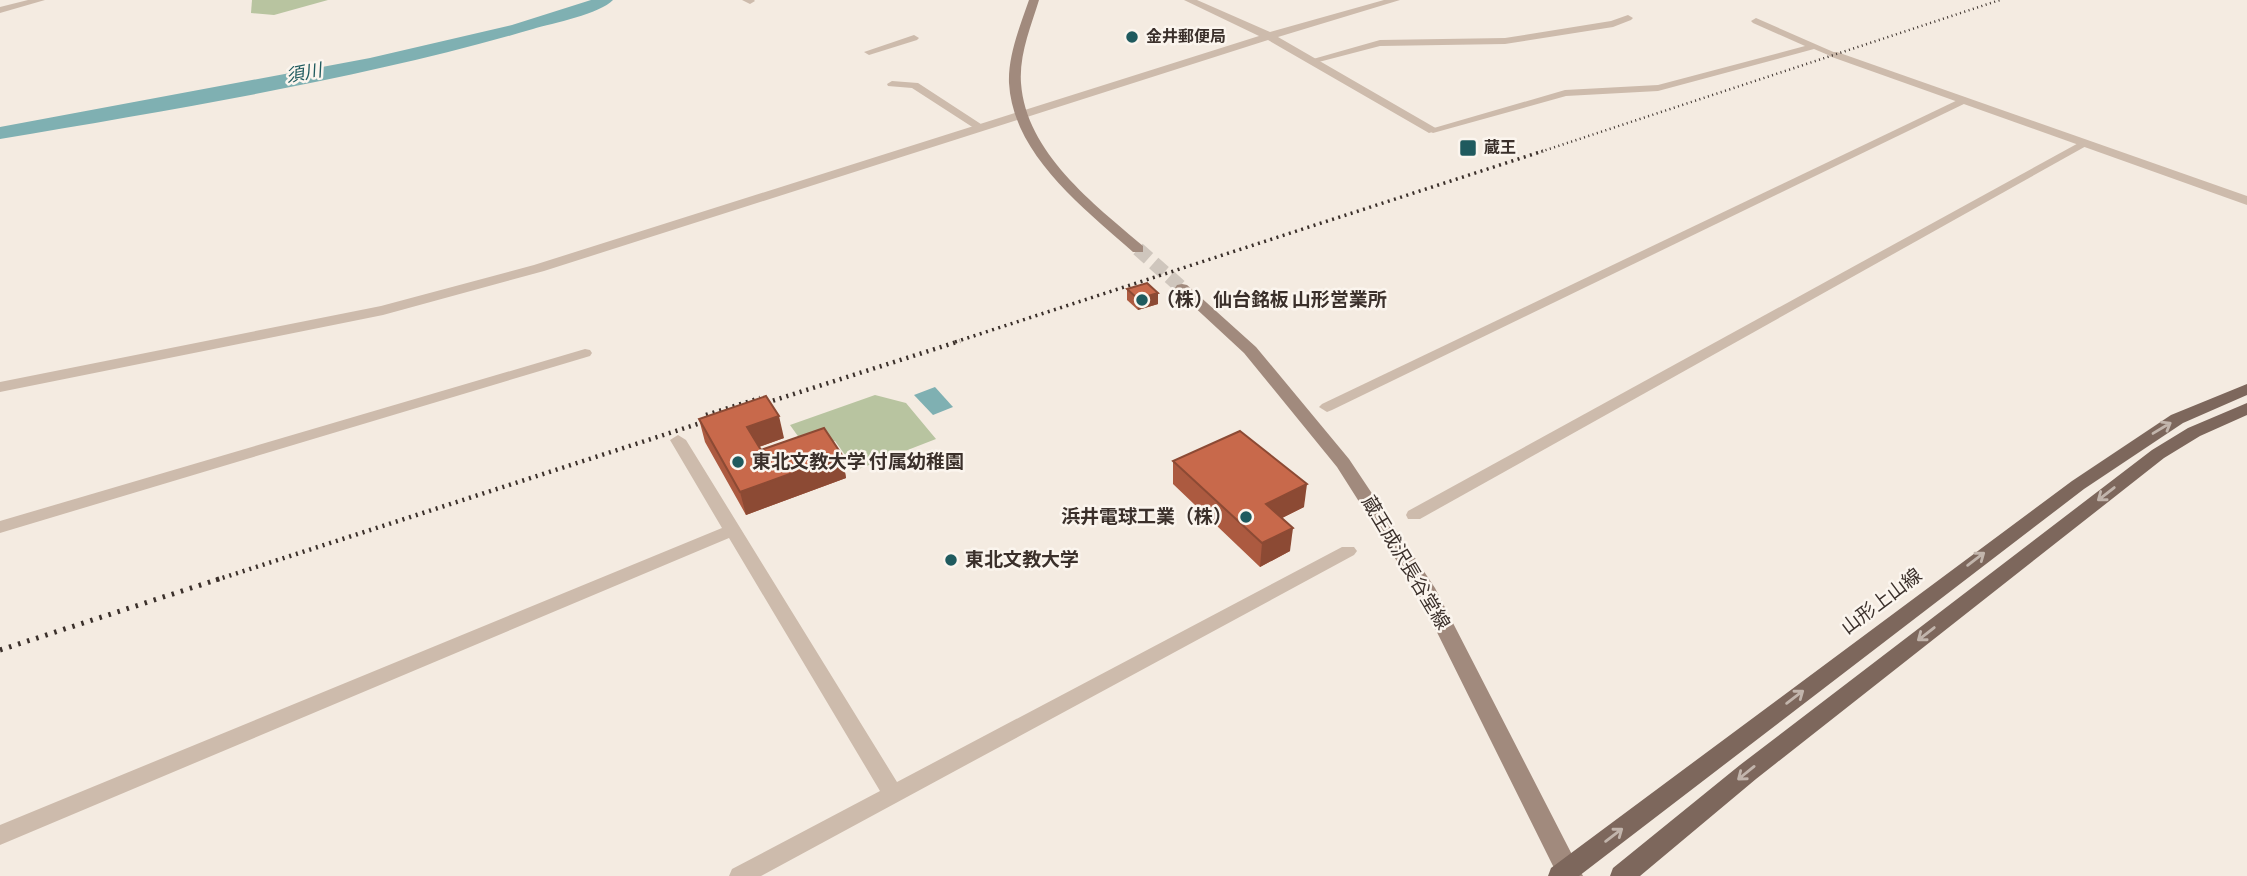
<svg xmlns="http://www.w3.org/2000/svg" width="2247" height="876" font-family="'Alegreya Sans','Noto Sans JP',sans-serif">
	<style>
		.green { fill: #b8c4a0 }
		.water { fill: #7fb0b2 }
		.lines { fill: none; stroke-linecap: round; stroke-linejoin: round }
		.river { fill: #7fb0b2; fill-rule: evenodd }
		.secondary-tunnel { stroke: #cfc6bd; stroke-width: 14; stroke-dasharray: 14 7; stroke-linecap: butt }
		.minor { fill: #cdbbac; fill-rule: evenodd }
		.tertiary { fill: #cdbbac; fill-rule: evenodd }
		.secondary { fill: #a18a7d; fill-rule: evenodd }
		.primary { fill: #7d675c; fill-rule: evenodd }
		.rail-far3 { stroke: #3b302b; stroke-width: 2.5; stroke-dasharray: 1 3.5; stroke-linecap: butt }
		.rail-far2 { stroke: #3b302b; stroke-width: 3.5; stroke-dasharray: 2 4.5; stroke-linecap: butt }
		.rail-far1 { stroke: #3b302b; stroke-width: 4.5; stroke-dasharray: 2 5; stroke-linecap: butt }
		.rail { stroke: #3b302b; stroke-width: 5; stroke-dasharray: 2.5 7; stroke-linecap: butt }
		.wall { fill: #ac5a40 }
		.shaded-wall { fill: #8c4a34 }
		.building { fill: #c8694b; stroke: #8c4a34; stroke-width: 2 }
		.oneway { stroke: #c2b5ac }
		.poi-dot { fill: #1f5a5e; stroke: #fbf5ee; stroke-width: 2.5 }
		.labels { text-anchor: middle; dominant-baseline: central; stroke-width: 5; stroke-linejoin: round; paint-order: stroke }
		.far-poi-label { font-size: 16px; font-weight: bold; fill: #3b302b; stroke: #fbf5ee; text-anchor: start }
		.far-water-label { font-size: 18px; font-style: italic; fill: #1f5a5e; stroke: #fbf5ee }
		.poi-label { font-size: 19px; font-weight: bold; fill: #3b302b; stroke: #fbf5ee; text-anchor: start }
		.street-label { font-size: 19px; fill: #3b302b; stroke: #fbf5ee }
	</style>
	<rect width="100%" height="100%" fill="#f4ebe1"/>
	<g class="green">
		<polygon points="252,0 328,0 274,15 251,13"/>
		<polygon points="875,395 906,403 936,439 856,470 835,441 775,463 800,439 790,425"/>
	</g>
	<polygon class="water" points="935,387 953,407 933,415 914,395"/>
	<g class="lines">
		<path class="river" d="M 591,0 L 613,0 C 600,14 553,23 533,29 C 362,79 176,109 0,139 L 0,127 L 370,58 L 512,25 Z"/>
		<polyline class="secondary-tunnel" points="1138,249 1182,288"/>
		<g class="minor">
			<polygon points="742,0 754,0 755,1 750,4"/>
			<polygon points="1628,15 1633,18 1631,20 1613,27 1505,44 1380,46 1311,64 1306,61 1380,40 1505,38 1611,21"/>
			<polygon points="1756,18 1838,54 1833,57 1814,49 1658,91 1566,96 1433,133 1427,130 1565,90 1658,85 1805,46 1753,23 1751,21"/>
			<polygon points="914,35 919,38 917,40 869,55 864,52"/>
			<polygon points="892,81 918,83 987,128 977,130 912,88 888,86 887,84"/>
			<polygon points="1964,97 1969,100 1968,102 1332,410 1327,412 1319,407 1322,404"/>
			<polygon points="2084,140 2090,143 2088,145 1420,519 1408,519 1406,515 1408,511"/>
			<polygon points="585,349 590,350 592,353 590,356 0,533 0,521"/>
			<polygon points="678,435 686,440 897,782 1342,547 1354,547 1357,551 1354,555 761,876 729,876 732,869 880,791 729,538 0,845 0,825 722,528 670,440"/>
		</g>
		<g class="tertiary">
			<polygon points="28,0 45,0 0,13 0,7"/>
			<polygon points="1184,0 1197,0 1270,32 1384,0 1400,0 1278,37 1439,130 1429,133 1268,40 544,271 383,315 0,392 0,382 381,306 534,265 1259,36"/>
			<polygon points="1829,52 1837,52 2247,196 2247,205 1829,56"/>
		</g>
		<g class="secondary">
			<path d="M 1029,0 L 1039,0 C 1031,26 1019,55 1021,83 C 1026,153 1094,204 1143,246 L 1143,252 L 1133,252 C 1084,208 1013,155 1009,83 C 1008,55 1020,26 1029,0 Z"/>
			<polygon points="1182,284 1187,285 1256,347 1349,459 1435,588 1583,876 1558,876 1419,596 1337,467 1244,353 1177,291 1175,288 1177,285"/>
		</g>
		<g class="primary">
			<polygon points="2247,384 2247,395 2183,423 2084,489 1579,876 1548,876 1551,868 2072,481 2171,415"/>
			<polygon points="2247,403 2247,415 2200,436 2164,458 1756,779 1640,876 1610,876 1613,868 1740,765 2152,450 2188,428"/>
		</g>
		<polyline class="rail-far3" points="1537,153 2000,0"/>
		<polyline class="rail-far2" points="955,342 1543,151"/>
		<g class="rail-far1">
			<polyline points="753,407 960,341"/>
			<polyline points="706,415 760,398"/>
			<polyline points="216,580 719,417"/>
		</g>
		<polyline class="rail" points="0,650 222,578"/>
	</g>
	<g class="wall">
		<polygon points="1127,289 1158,293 1158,304 1138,310 1127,300"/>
		<polygon points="699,419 784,438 759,447 761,450 842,455 846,478 746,515 705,442"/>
		<polygon points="1173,461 1304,507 1282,518 1290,551 1260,567 1173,484"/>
	</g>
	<g class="shaded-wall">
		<polygon points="1158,293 1158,304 1138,310 1138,299"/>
		<polygon points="779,416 784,438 753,449 747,427"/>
		<polygon points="842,455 846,478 746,515 740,492"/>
		<polygon points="1307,484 1304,507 1264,527 1266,504"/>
		<polygon points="1293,528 1290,551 1260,567 1262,543"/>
	</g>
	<g class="building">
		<polygon points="1147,283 1158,293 1138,299 1127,289"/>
		<polygon points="766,396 779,416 747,427 761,450 824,428 842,455 740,492 699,419"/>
		<polygon points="1240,431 1307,484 1266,504 1293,528 1262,543 1173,461"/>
	</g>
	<defs><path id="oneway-shaft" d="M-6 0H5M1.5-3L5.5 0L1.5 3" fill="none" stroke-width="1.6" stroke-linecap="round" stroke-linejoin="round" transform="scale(1.75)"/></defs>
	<g class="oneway">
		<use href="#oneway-shaft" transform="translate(2162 428) rotate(-31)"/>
		<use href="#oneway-shaft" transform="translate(2106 494) rotate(142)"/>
		<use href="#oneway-shaft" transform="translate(1976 559) rotate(-37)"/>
		<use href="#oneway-shaft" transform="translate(1926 634) rotate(142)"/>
		<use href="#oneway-shaft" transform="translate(1795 697) rotate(-37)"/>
		<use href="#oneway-shaft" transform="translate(1746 773) rotate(141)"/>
		<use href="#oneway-shaft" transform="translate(1614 835) rotate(-37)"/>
	</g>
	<g class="poi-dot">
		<circle cx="1132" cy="37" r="7"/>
		<rect x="1459" y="139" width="18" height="18" rx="3.5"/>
		<circle cx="1142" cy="300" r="7"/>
		<circle cx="738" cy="462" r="7"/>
		<circle cx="1246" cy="517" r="7"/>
		<circle cx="951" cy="560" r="7"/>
	</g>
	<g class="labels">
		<g class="far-poi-label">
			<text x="1146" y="37">金井郵便局</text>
			<text x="1484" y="148">蔵王</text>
		</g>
		<g class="far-water-label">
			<text transform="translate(304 74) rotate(-11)">須川</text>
		</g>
		<g class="poi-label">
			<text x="1156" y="300">（株）仙台銘板 山形営業所</text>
			<text x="752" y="462">東北文教大学 付属幼稚園</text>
			<text x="1232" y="517" text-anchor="end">浜井電球工業（株）</text>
			<text x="965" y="560">東北文教大学</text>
		</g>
		<g class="street-label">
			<text transform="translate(1405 563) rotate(59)">蔵王成沢長谷堂線</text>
			<text transform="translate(1882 602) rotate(-37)">山形上山線</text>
		</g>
	</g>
</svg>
